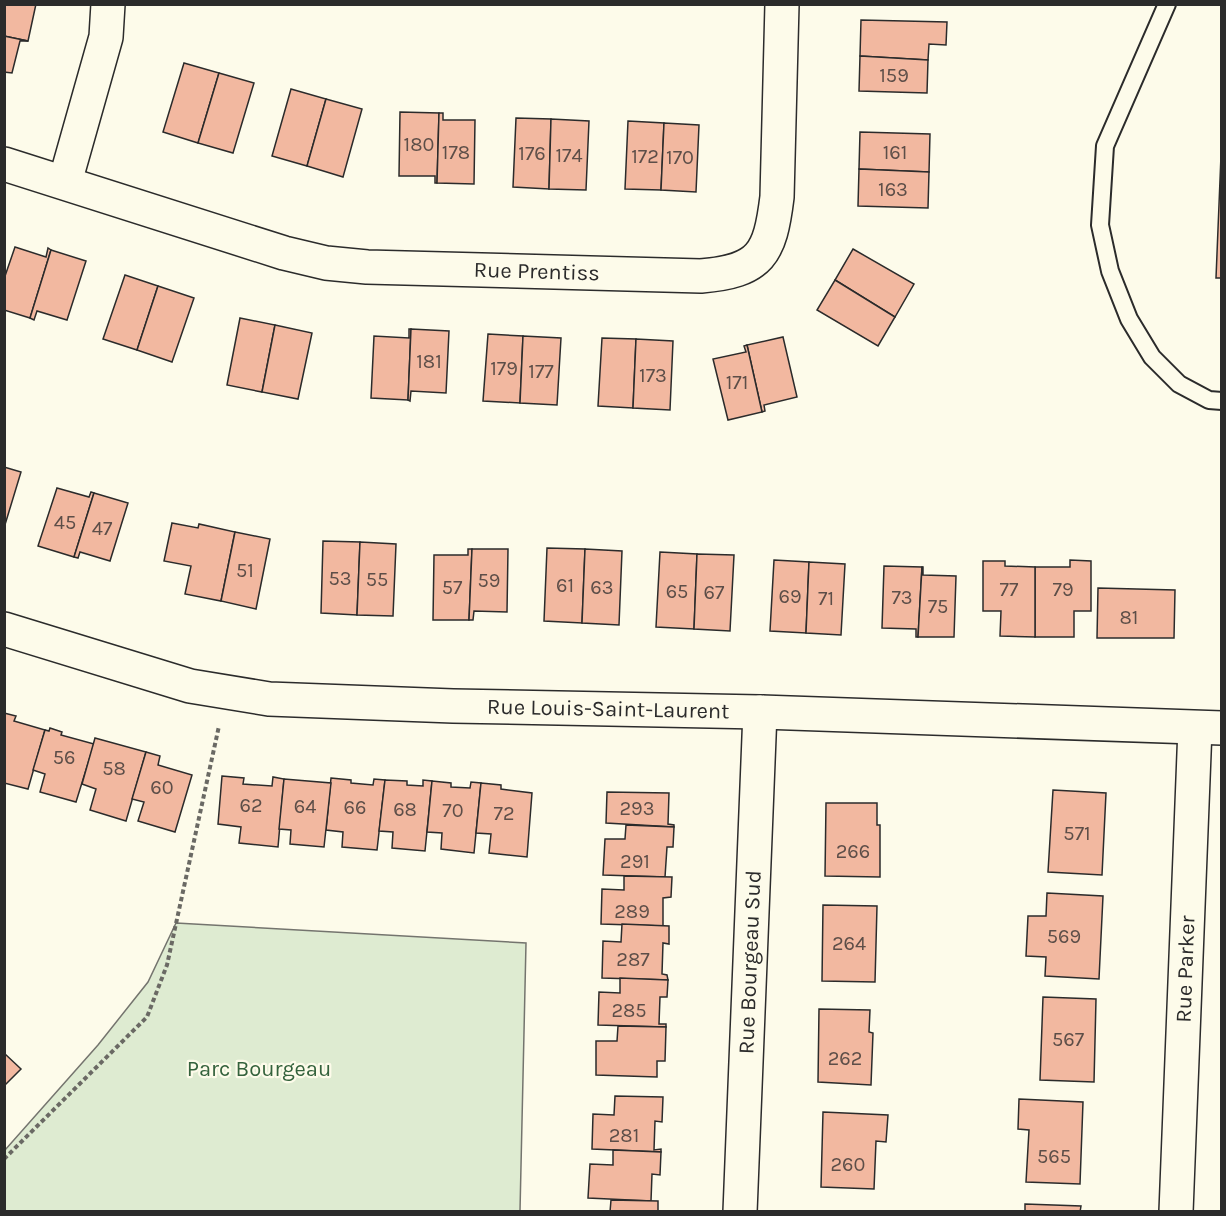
<svg xmlns="http://www.w3.org/2000/svg" width="1226" height="1216" font-family="Karla,sans-serif">
	<style>
		.green { fill: #deebd1; stroke: #74746e; stroke-width: 1.5 }
		.building { fill: #f2b8a0; stroke: #2b2b2b; stroke-width: 1.5 }
		.lines { fill: none; stroke-linecap: round; stroke-linejoin: round }
		.service-casing { stroke: #2b2b2b; stroke-width: 20 }
		.minor-casing { stroke: #2b2b2b; stroke-width: 36 }
		.path { stroke: #6a6964; stroke-width: 4; stroke-dasharray: 4.5 3; stroke-linecap: butt }
		.service { stroke: #fdfbea; stroke-width: 16 }
		.minor { stroke: #fdfbea; stroke-width: 33 }
		.labels { text-anchor: middle; dominant-baseline: central; stroke-width: 4.5; stroke-linejoin: round; paint-order: stroke }
		.number-label { font-size: 20px; fill: #5d4e48 }
		.street-label { font-size: 22px; fill: #2b2b2b; stroke: #fdfbea }
		.park-label { font-size: 22px; fill: #34623c; stroke: #fdfbea }
	</style>
	<rect width="100%" height="100%" fill="#fdfbea"/>
	<polygon class="green" points="176,923 526,943 520,1211 5,1211 5,1150 98,1045 148,982"/>
	<g class="building">
		<polygon points="4,4 36,4 28,41 4,36"/>
		<polygon points="861,20 947,22 946,45 929,44 928,60 860,56"/>
		<polygon points="4,36 28,41 20,41 12,73 4,72"/>
		<polygon points="860,56 928,60 927,93 859,91"/>
		<polygon points="184,63 219,73 198,143 163,132"/>
		<polygon points="219,73 254,83 233,153 198,143"/>
		<polygon points="291,89 326,99 307,166 272,156"/>
		<polygon points="326,99 362,109 343,177 307,166"/>
		<polygon points="400,112 439,113 437,183 435,183 435,176 399,176"/>
		<polygon points="439,113 443,113 443,120 475,120 474,184 437,183"/>
		<polygon points="516,118 551,119 549,189 513,187"/>
		<polygon points="551,119 589,121 586,190 549,189"/>
		<polygon points="628,121 664,123 661,190 625,189"/>
		<polygon points="664,123 699,125 696,192 661,190"/>
		<polygon points="1222,131 1222,278 1216,278"/>
		<polygon points="860,132 930,134 929,172 859,169"/>
		<polygon points="859,169 929,172 928,208 858,206"/>
		<polygon points="15,247 46,257 48,248 51,250 30,318 4,310 4,279"/>
		<polygon points="853,249 914,284 895,317 835,280"/>
		<polygon points="51,250 86,261 67,320 37,311 34,320 30,318"/>
		<polygon points="125,275 158,286 137,350 103,339"/>
		<polygon points="835,280 895,317 878,346 817,310"/>
		<polygon points="158,286 194,298 172,362 137,350"/>
		<polygon points="240,318 275,325 262,392 227,385"/>
		<polygon points="275,325 312,333 298,399 262,392"/>
		<polygon points="409,329 411,329 408,400 371,398 374,336 409,338"/>
		<polygon points="411,329 449,331 446,393 411,391 410,401 408,400"/>
		<polygon points="488,334 523,336 520,403 483,401"/>
		<polygon points="523,336 561,338 557,405 520,403"/>
		<polygon points="783,337 797,397 764,405 765,411 762,412 747,345"/>
		<polygon points="602,338 636,339 633,408 598,406"/>
		<polygon points="636,339 673,341 670,410 633,408"/>
		<polygon points="747,345 762,412 728,420 713,359 746,352 744,346"/>
		<polygon points="4,467 21,472 4,528"/>
		<polygon points="57,488 89,497 91,492 94,493 74,557 38,546"/>
		<polygon points="94,493 128,503 110,561 80,552 78,558 74,557"/>
		<polygon points="172,523 198,528 199,524 235,532 221,601 185,594 191,566 164,561"/>
		<polygon points="235,532 270,539 256,609 221,601"/>
		<polygon points="323,541 360,542 357,615 321,613"/>
		<polygon points="360,542 396,544 393,616 357,615"/>
		<polygon points="547,548 585,549 582,623 544,621"/>
		<polygon points="468,549 472,549 469,620 433,620 434,555 468,555"/>
		<polygon points="472,549 508,549 507,612 474,611 473,620 469,620"/>
		<polygon points="585,549 622,551 619,625 582,623"/>
		<polygon points="660,552 697,554 694,629 656,627"/>
		<polygon points="697,554 734,555 730,631 694,629"/>
		<polygon points="774,560 809,562 806,633 770,631"/>
		<polygon points="1070,560 1091,561 1091,611 1074,611 1074,637 1035,637 1035,567 1070,567"/>
		<polygon points="983,561 1005,561 1005,566 1035,567 1035,637 1000,636 1001,611 983,611"/>
		<polygon points="809,562 845,564 841,635 806,633"/>
		<polygon points="884,566 922,567 918,637 916,637 916,629 882,628"/>
		<polygon points="922,567 923,567 923,575 956,576 954,637 918,637"/>
		<polygon points="1098,588 1175,590 1174,638 1097,638"/>
		<polygon points="4,713 16,716 14,721 45,730 28,789 4,783"/>
		<polygon points="50,728 62,732 61,735 94,744 76,802 40,792 45,774 33,770 45,730 49,731"/>
		<polygon points="95,738 146,752 126,821 90,810 96,789 82,784"/>
		<polygon points="146,752 160,756 158,765 192,775 175,832 138,821 144,802 132,799"/>
		<polygon points="222,776 244,778 243,784 272,786 273,777 284,779 278,847 239,843 241,827 218,824"/>
		<polygon points="331,778 351,780 351,783 373,785 374,779 385,780 377,850 342,847 343,832 326,830"/>
		<polygon points="284,779 331,783 324,847 290,844 291,830 279,829"/>
		<polygon points="385,780 407,781 407,785 423,786 423,780 432,781 425,851 392,848 393,832 379,831"/>
		<polygon points="432,781 451,783 451,787 470,788 471,782 481,783 474,853 441,849 442,833 427,832"/>
		<polygon points="481,783 501,785 501,789 532,793 527,857 489,853 491,834 476,833"/>
		<polygon points="1053,790 1106,793 1102,875 1048,872"/>
		<polygon points="607,792 669,793 668,824 674,825 674,827 606,823"/>
		<polygon points="826,803 877,803 877,825 880,825 880,877 825,876"/>
		<polygon points="626,825 674,827 673,847 667,847 665,877 603,875 605,839 625,839"/>
		<polygon points="624,876 672,877 671,897 663,898 663,926 601,924 602,889 624,890"/>
		<polygon points="1047,893 1103,896 1099,979 1045,976 1046,957 1026,956 1028,916 1046,916"/>
		<polygon points="823,905 877,906 875,982 822,981"/>
		<polygon points="622,924 669,926 669,944 663,943 662,974 667,975 668,980 602,978 603,941 621,942"/>
		<polygon points="620,978 668,980 667,997 660,997 659,1024 666,1024 666,1027 598,1025 599,992 620,993"/>
		<polygon points="1043,997 1096,999 1094,1082 1040,1080"/>
		<polygon points="819,1009 870,1010 869,1032 873,1033 871,1085 818,1082"/>
		<polygon points="618,1026 666,1027 665,1061 657,1061 657,1077 596,1075 596,1041 617,1041"/>
		<polygon points="4,1053 21,1069 4,1086"/>
		<polygon points="615,1096 663,1097 662,1122 655,1121 654,1150 661,1149 661,1152 592,1149 593,1114 614,1115"/>
		<polygon points="1019,1099 1083,1102 1080,1184 1026,1182 1029,1130 1018,1129"/>
		<polygon points="823,1112 888,1115 886,1142 876,1141 874,1189 821,1187"/>
		<polygon points="613,1150 661,1152 660,1175 652,1174 651,1201 588,1198 590,1164 613,1165"/>
		<polygon points="611,1200 658,1201 658,1212 610,1212"/>
		<polygon points="1025,1204 1081,1206 1080,1212 1025,1212"/>
	</g>
	<g class="lines">
		<defs>
			<polyline id="service" points="1167,4 1105,146 1100,225 1110,271 1129,319 1152,357 1179,384 1209,400 1222,401"/>
			<g id="minor">
				<path id="s1" d="M 4,164 L 284,253 L 326,263 L 367,267 L 701,276 C 761,271 770,254 777,197 L 782,4"/>
				<polyline points="65,182 106,37 108,4"/>
				<path id="s2" d="M 4,629 L 190,686 L 269,699 L 453,706 L 760,712 L 1222,728"/>
				<path id="s3" d="M 740,1212 L 760,712"/>
				<path id="s4" d="M 1176,1212 L 1195,728"/>
			</g>
		</defs>
		<use href="#service" class="service-casing"/>
		<use href="#minor" class="minor-casing"/>
		<polyline class="path" points="4,1159 147,1017 167,965 219,726"/>
		<use href="#service" class="service"/>
		<use href="#minor" class="minor"/>
	</g>
	<g class="labels">
		<g class="number-label">
			<text x="894" y="75">159</text>
			<text x="419" y="144">180</text>
			<text x="456" y="152">178</text>
			<text x="895" y="152">161</text>
			<text x="532" y="153">176</text>
			<text x="569" y="155">174</text>
			<text x="645" y="156">172</text>
			<text x="680" y="157">170</text>
			<text x="893" y="189">163</text>
			<text x="429" y="361">181</text>
			<text x="504" y="368">179</text>
			<text x="541" y="371">177</text>
			<text x="653" y="375">173</text>
			<text x="737" y="382">171</text>
			<text x="65" y="522">45</text>
			<text x="102" y="528">47</text>
			<text x="245" y="570">51</text>
			<text x="340" y="578">53</text>
			<text x="377" y="579">55</text>
			<text x="489" y="580">59</text>
			<text x="565" y="585">61</text>
			<text x="452" y="587">57</text>
			<text x="602" y="587">63</text>
			<text x="1009" y="589">77</text>
			<text x="1063" y="589">79</text>
			<text x="677" y="591">65</text>
			<text x="714" y="592">67</text>
			<text x="790" y="596">69</text>
			<text x="902" y="597">73</text>
			<text x="826" y="598">71</text>
			<text x="938" y="606">75</text>
			<text x="1129" y="617">81</text>
			<text x="64" y="757">56</text>
			<text x="114" y="768">58</text>
			<text x="162" y="787">60</text>
			<text x="251" y="805">62</text>
			<text x="305" y="806">64</text>
			<text x="355" y="807">66</text>
			<text x="637" y="808">293</text>
			<text x="405" y="809">68</text>
			<text x="453" y="810">70</text>
			<text x="504" y="813">72</text>
			<text x="1077" y="833">571</text>
			<text x="853" y="851">266</text>
			<text x="635" y="861">291</text>
			<text x="632" y="911">289</text>
			<text x="1064" y="936">569</text>
			<text x="849" y="943">264</text>
			<text x="633" y="959">287</text>
			<text x="629" y="1010">285</text>
			<text x="1068" y="1039">567</text>
			<text x="845" y="1058">262</text>
			<text x="624" y="1135">281</text>
			<text x="1054" y="1156">565</text>
			<text x="848" y="1164">260</text>
		</g>
		<g class="street-label">
			<text stroke="none"><textPath href="#s1" startOffset="548">Rue Prentiss</textPath></text>
			<text stroke="none"><textPath href="#s2" startOffset="614">Rue Louis-Saint-Laurent</textPath></text>
			<text stroke="none"><textPath href="#s3" startOffset="250">Rue Bourgeau Sud</textPath></text>
			<text stroke="none"><textPath href="#s4" startOffset="243">Rue Parker</textPath></text>
		</g>
		<g class="park-label">
			<text x="259" y="1069">Parc Bourgeau</text>
		</g>
	</g>
	<rect width="1226" height="1216" fill="none" stroke="#2b2b2b" stroke-width="12"/>
</svg>
